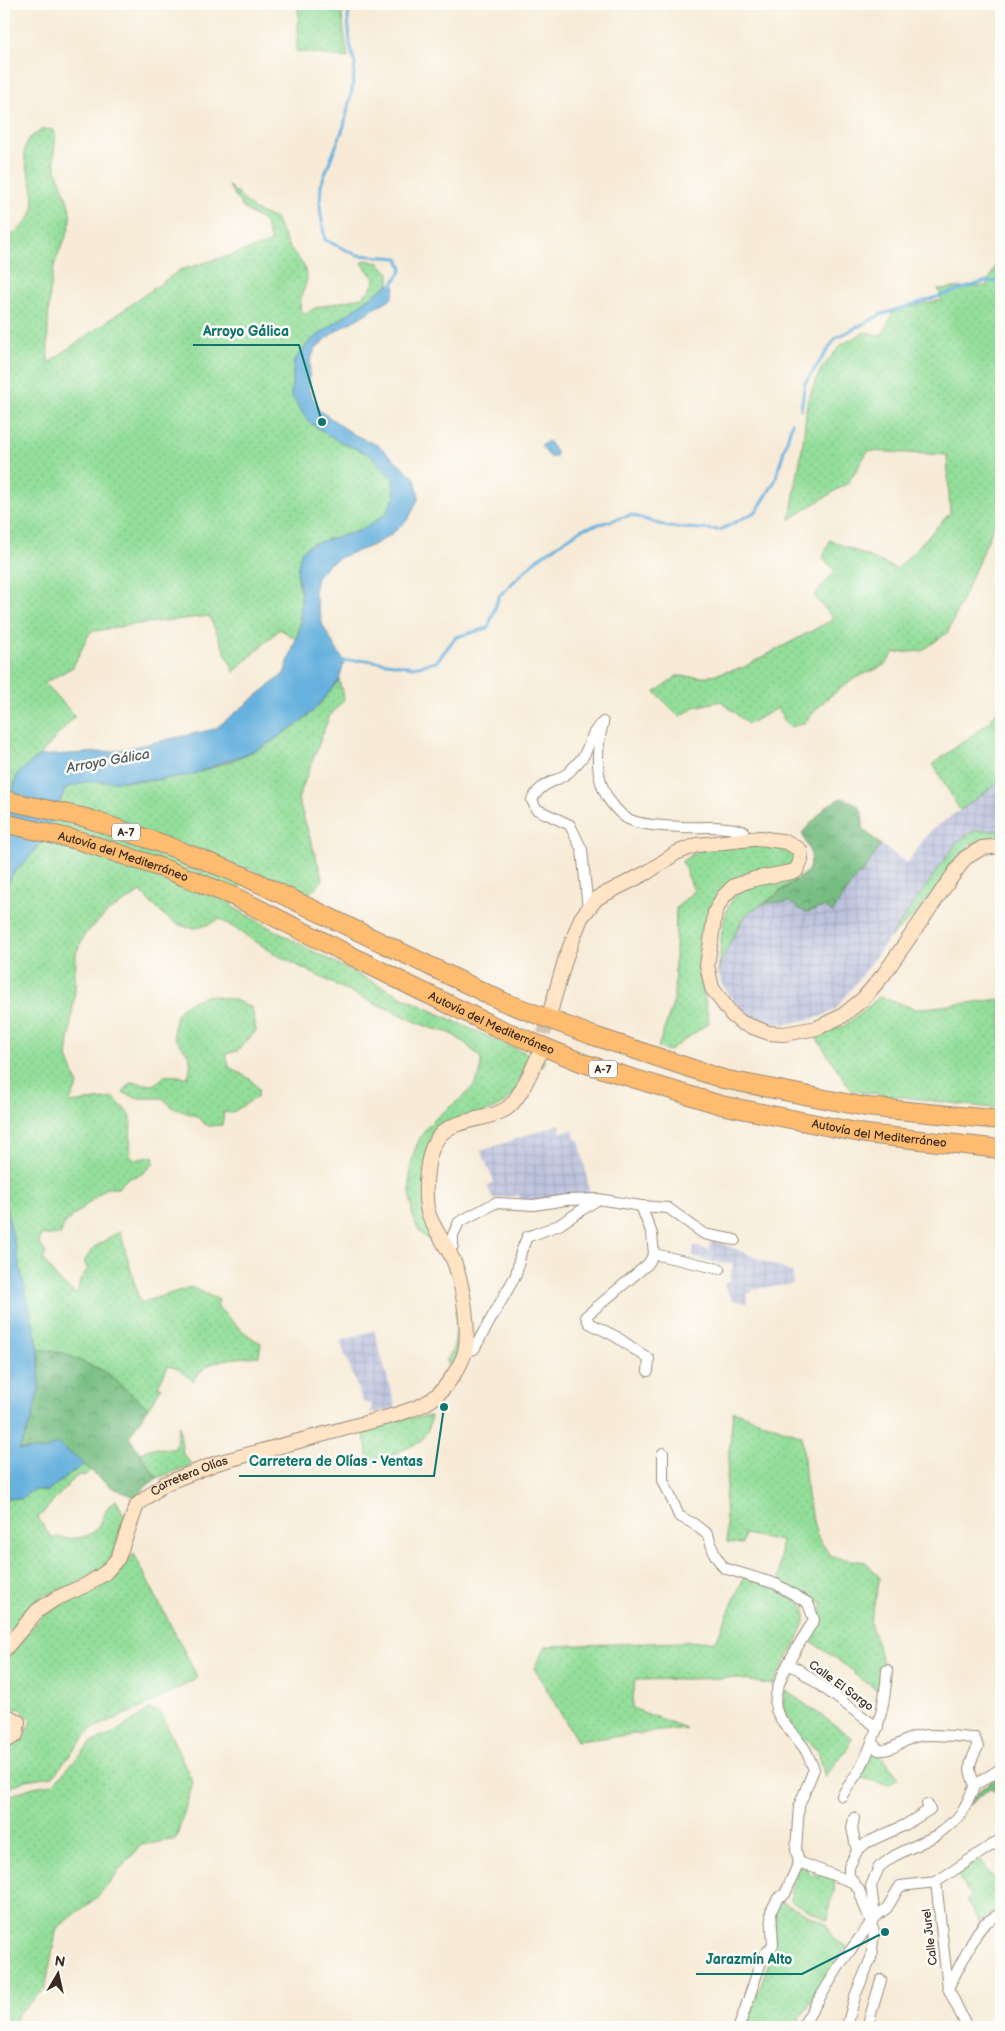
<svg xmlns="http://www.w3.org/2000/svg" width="1005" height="2031" font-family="'Balsamiq Sans',sans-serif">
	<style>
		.industrial { fill: url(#industrial-grid) }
		.grass { fill: url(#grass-dots); stroke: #67845c }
		.forest { fill: url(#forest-crowns); stroke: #587450 }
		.water { fill: #66b1de; stroke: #506e7e }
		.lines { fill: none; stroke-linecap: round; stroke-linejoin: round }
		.stream { stroke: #66b1de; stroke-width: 3 }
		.secondary-tunnel { stroke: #d1c4b2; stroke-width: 14; stroke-dasharray: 14 7; stroke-linecap: butt }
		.minor-casing { stroke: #998a7a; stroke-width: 12 }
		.secondary-casing { stroke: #998a7a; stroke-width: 16 }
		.motorway-casing { stroke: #998a7a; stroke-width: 20 }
		.minor { stroke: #fff; stroke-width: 10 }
		.secondary { stroke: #ffe4c6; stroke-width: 14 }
		.motorway { stroke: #febc70; stroke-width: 18 }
		.labels { text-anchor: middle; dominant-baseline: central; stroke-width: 5; stroke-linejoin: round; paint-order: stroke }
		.shield { fill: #fdfcf7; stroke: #75695f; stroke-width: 1 }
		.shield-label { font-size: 11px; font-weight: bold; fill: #3b2a1e }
		.street-label { font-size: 12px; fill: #3b2a1e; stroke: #fdfcf7 }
		.water-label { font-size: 14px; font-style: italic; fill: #4a5961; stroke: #fdfcf7 }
		.leader { fill: none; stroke: #0f766e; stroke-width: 2 }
		.callout-dot { fill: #0f766e; stroke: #fdfcf7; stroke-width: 2 }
		.callout-label { font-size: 14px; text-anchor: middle; font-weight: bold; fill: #0f766e; stroke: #fdfcf7; stroke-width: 5; stroke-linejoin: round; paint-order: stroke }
	</style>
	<defs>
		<pattern id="industrial-grid" width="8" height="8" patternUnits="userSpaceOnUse" patternTransform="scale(1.25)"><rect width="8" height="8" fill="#bdc3de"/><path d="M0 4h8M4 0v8" fill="none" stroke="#a3a8be"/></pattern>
		<pattern id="grass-dots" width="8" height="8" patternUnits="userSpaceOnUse" patternTransform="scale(1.25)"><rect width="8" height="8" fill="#93de9a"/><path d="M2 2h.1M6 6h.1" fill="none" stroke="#80bf84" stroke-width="1.8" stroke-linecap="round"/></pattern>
		<pattern id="forest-crowns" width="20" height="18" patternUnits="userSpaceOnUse" patternTransform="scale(1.25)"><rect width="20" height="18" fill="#76bd82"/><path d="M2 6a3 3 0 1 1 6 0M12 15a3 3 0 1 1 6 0" fill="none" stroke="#629a6a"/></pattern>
	</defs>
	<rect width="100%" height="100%" fill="#fdfcf7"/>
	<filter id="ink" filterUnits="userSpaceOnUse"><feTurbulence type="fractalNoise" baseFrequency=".02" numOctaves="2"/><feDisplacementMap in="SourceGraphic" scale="10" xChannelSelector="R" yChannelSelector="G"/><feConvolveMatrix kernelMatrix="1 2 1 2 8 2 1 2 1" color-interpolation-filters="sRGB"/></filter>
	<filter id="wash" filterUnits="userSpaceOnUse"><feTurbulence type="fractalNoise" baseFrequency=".0096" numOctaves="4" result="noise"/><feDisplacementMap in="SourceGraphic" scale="20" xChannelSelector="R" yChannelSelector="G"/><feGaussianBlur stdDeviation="1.12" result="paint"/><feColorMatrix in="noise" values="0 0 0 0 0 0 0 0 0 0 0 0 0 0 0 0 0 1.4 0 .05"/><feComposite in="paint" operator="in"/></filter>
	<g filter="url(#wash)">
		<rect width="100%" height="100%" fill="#f7ebd7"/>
		<g class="industrial">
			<polygon points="1001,781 1001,831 976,830 958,841 883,947 835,1010 820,1017 786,1024 770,1023 756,1019 741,1010 730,996 721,983 718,973 721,961 743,918 753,909 765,903 784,901 790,901 800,910 807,912 825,907 859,873 861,874 881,845 907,863 930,831"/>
			<polygon points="560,1124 561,1132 573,1130 575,1139 579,1139 590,1193 570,1198 521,1204 519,1195 493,1199 487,1186 494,1182 481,1151"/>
			<polygon points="711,1239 793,1273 793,1284 753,1289 752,1293 748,1293 746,1303 733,1300 724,1286 726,1282 729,1282 733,1264 707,1261 692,1257 694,1246 709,1250"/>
			<polygon points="374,1330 396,1409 370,1413 372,1405 363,1402 340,1341"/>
		</g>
		<g class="grass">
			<polygon points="297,4 344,4 342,17 348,58 296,51 299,17"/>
			<path d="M 43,129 L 54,130 C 57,141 54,145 54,156 C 55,179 73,200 70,223 C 68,238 57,252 54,267 C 48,296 47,334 48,363 L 180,270 L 271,243 L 265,222 L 243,208 L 229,186 L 255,210 L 275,219 L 288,245 L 304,266 L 307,280 L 301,298 L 300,309 L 305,314 L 315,308 L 362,297 L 370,290 L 375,280 L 362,263 L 365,260 L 379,263 L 389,273 L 389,284 L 309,342 L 294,361 L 291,395 L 340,442 L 371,455 L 393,479 L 395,496 L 386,514 L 359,531 L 311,544 L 297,573 L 301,596 L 300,627 L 296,639 L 280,629 L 234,672 L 209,616 L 129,625 L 90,632 L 73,667 L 44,683 L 75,716 L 39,756 L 17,774 L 4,831 L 4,239 C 67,207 7,163 30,138 C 34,135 39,132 43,129 Z"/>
			<polygon points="1001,256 1001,516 993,528 948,632 922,651 894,653 885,665 855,678 826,699 804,723 791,727 783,720 778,708 748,724 721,701 694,707 680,717 655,692 675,678 676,676 703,677 742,668 834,619 814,596 835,571 823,558 830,540 897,569 950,513 947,455 868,451 848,483 790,519 803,443 807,402 821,369 841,345 865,332 882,336 894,310 942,300 938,289 986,286"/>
			<path d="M 339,680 L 344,699 L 329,717 L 298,799 L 323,880 L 307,895 L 248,868 L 231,906 C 333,964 437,1016 545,1061 L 543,1067 L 527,1063 L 514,1094 L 503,1104 L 429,1140 L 434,1240 L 432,1241 C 420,1237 413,1222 412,1211 C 408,1183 408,1154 425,1130 C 440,1109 467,1101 479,1077 C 481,1072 481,1064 481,1058 L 465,1043 L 450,1033 L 428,1027 L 350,992 L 277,955 L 220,919 C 214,922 207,925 201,927 C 178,933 155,908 141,892 L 108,912 L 85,934 L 76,953 L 75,990 L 67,1057 L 78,1085 L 69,1103 L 114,1098 L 131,1116 L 130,1155 L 135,1160 L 153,1156 L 154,1163 L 142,1174 L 127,1179 L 118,1188 L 106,1188 L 65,1223 L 60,1235 L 41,1235 L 39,1243 L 46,1253 L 43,1259 L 58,1280 L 77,1295 L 80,1280 L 88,1269 L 84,1262 L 93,1248 L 120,1231 L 140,1303 L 191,1287 L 219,1300 L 217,1306 C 229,1318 246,1336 261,1343 L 259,1356 C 232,1359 209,1356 193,1381 L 179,1369 L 168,1366 L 158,1386 L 161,1388 L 148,1408 L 106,1372 L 63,1353 L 39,1349 L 4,1199 L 4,893 L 13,873 L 25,863 L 41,842 L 66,788 C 72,786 79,783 85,782 C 108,778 133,783 157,780 C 208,774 260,753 300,722 C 315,711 327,694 339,680 Z"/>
			<polygon points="1001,706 1001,781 960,810 933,764 987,724"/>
			<polygon points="976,830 1001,831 1001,839 970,845 921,910 890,937 958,841"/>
			<polygon points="737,846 789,848 795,854 795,863 787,870 748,876 707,926 701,976 709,1023 669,1051 658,1047 674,1001 676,908 694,891 682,861 700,850"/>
			<path d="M 795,879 L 765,903 L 753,909 L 743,918 L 721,961 L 718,973 C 723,933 717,887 768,880 C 777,879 786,880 795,879 Z"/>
			<path d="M 209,995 L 235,1000 L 252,1008 L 256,1031 L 237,1051 L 226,1054 L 229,1067 L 250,1079 L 259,1089 L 257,1097 L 231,1113 L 224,1112 L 222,1125 L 209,1126 L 202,1122 L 197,1116 L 175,1109 L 162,1098 L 140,1098 L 123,1093 L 131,1082 L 154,1085 L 166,1075 L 188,1077 C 195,1055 186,1053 174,1037 C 172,1008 184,1003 209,995 Z"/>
			<polygon points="880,997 916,1009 1001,999 1001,1105 992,1108 852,1091 815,1036 844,1026"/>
			<path d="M 455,1310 L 459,1310 C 461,1329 464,1349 450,1365 L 446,1361 C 458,1346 456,1328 455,1310 Z"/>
			<polygon points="733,1411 802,1436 807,1496 817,1536 831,1557 866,1562 880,1578 870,1622 885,1670 883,1694 854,1674 855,1672 809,1640 817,1629 823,1603 818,1601 817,1607 809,1598 779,1582 781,1541 744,1534 742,1544 727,1542 725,1499"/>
			<polygon points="431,1416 429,1428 420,1442 370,1465 363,1430 409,1418"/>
			<polygon points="179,1425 183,1454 192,1465 157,1478 140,1453 152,1448 175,1449"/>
			<path d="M 84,1464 L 91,1470 L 86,1475 L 76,1476 L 38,1518 L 51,1537 C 67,1539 89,1541 99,1526 C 106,1515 104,1507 116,1500 L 125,1517 L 112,1558 L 97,1573 L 74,1585 L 45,1595 L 33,1603 L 13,1632 L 4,1627 L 4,1498 L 21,1499 L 32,1490 L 47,1491 Z"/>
			<polygon points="134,1554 198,1678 143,1707 91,1729 53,1776 25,1780 4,1791 4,1750 9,1742 25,1735 31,1720 21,1709 4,1708 4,1662 28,1632 49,1609 75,1599 113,1578"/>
			<polygon points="744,1577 778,1589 805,1607 805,1622 800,1635 773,1685 734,1678 635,1680 632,1708 686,1728 577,1741 534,1668 546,1646 716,1641"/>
			<path d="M 785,1690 L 853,1738 L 848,1745 L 849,1746 C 841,1758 831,1766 825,1778 L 818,1751 L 797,1733 L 785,1713 L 783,1704 Z"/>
			<polygon points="150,1709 161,1714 193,1783 176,1839 141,1845 96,1898 57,1928 45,1989 18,2013 12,2027 4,2027 4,1798 33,1787 53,1784 92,1742 111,1735"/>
			<polygon points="872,1751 880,1754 898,1777 890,1785 857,1777"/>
			<polygon points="980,1860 995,1881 1001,1877 1001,1907 980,1922 966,1901 972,1897 957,1875"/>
			<polygon points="800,1865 808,1869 807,1872 819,1876 820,1873 835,1879 834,1892 830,1903 828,1920 790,1901 791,1888"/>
			<polygon points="781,1902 827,1924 832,1937 847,1947 837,1959 795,2027 746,2027 774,1948 776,1908"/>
		</g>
		<g class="forest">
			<path d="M 841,798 C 862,804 863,808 863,829 L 881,845 L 861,875 L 859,873 L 832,913 L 825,907 L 807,912 L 800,910 L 790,902 L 765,903 L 808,871 L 812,857 L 802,833 L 828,805 Z"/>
			<polygon points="39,1349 63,1353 106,1372 148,1408 129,1437 157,1478 145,1487 137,1498 111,1487 57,1443 45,1450 19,1450 32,1419 39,1388"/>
			<path d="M 1001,1777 L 1001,1798 L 990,1788 L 969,1805 C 977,1790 986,1783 1001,1777 Z"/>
		</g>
		<g class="water">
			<polygon points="389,284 395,287 392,298 333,333 315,349 310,362 309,390 319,410 353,434 379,446 415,478 419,497 409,518 391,535 371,546 341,557 327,565 317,577 314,591 323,626 344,662 339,680 317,707 301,722 261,748 191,775 155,780 85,782 66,788 41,842 25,863 13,873 4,893 4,831 17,774 39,756 115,751 215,729 284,674 300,627 301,596 297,573 301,552 311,544 359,531 386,514 395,496 393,479 371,455 338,441 308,422 291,395 294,361 309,342"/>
			<polygon points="548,441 556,451 556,457 550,457 541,446"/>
			<polygon points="4,1199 39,1349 39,1388 32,1419 19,1450 45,1450 57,1443 84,1464 47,1491 32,1490 21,1499 4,1498"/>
		</g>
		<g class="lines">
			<g class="stream">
				<polyline points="351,4 348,17 350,45 355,64 352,90 344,126 321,184 320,208 325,240 357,255 398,258 402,269 391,287"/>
				<polyline points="801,409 805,383 836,338 880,315 987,281 1001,282"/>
				<polyline points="341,661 367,660 413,667 436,662 456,637 488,628 499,596 537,559 582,529 631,515 669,527 720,530 757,511 775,481 792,423"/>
			</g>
		</g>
	</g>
	<g filter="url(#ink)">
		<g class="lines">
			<polyline class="secondary-tunnel" points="538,1054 551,1010"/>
			<defs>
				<g id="minor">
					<path d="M 603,723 C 596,750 594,781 612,804 C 616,809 622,816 628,819 C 644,826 665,826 681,827 C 702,828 723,825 743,831 L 743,839"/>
					<path d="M 588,909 L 582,850 L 570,825 L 536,809 L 532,800 C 543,779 559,783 571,770 C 575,765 581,760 584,755 C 591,742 591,732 603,722"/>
					<polyline points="641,1206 652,1234 654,1254 720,1269"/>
					<polyline points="448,1249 453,1246 453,1235 459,1222 495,1203 534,1205 566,1200 598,1199 641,1206 668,1208 704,1234 735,1240"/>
					<polyline points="465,1352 474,1349 516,1275 521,1252 527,1237 559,1225 597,1200"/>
					<polyline points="648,1371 649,1359 615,1336 589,1323 586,1316 648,1264 654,1254"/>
					<path d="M 663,1453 L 663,1480 L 679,1516 L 694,1524 L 708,1535 L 715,1555 L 724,1568 L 776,1584 L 808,1603 L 814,1620 C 802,1640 765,1692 778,1714 C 785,1728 798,1738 806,1751 C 809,1757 811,1763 814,1769 L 799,1806 L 796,1850 L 799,1862 L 852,1882"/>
					<polyline points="788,1665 798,1669 878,1728"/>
					<path d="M 872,1741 L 878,1750 C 894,1752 903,1738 919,1736 C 936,1733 957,1737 975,1738 L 978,1747 C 969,1763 967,1767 975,1785"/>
					<path d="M 842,1796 C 847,1786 855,1778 861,1767 C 877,1735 885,1706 887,1670"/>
					<polyline points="857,1851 866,1843 905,1825 929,1810 930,1809 927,1804"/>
					<polyline points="875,1917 887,1908 900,1886 936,1882"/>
					<polyline points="948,1988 936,1882 998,1841"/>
					<polyline points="739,2027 763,1956 773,1945 771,1911 778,1898 785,1894 799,1862"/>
					<polyline points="802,2027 841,1963 875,1917 871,1886 879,1867 894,1856 937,1835 961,1815 975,1785 997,1771 1001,1770"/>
					<polyline points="847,2027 855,1996 871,1958 874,1932 859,1890 849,1876 849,1867 857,1851 852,1828 854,1818"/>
					<polyline points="867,2027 881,1980"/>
					<polyline points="967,2027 948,1988 977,1933 985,1923 1001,1913"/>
				</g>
				<g id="secondary">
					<polyline points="551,1009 566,957 581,918 597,898 648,872 676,853 697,845 760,838 787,842 800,850 801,860 796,871 754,879 734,886 723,897 715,912 711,941 707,965 712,988 732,1015 742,1023 769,1033 784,1034 817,1028 842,1016 863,999 884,974 965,858 982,848 1001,846"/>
					<path id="s1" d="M 4,1650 L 37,1611 L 55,1599 L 86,1585 L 105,1573 L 118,1558 L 137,1505 L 164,1484 L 217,1463 L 395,1415 C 409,1410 425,1406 436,1396 C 446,1388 462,1364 465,1352 C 470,1330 463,1284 454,1262 C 447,1245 433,1229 428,1212 C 424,1197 426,1170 430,1155 C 441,1113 478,1126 506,1109 C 519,1101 531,1071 538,1057"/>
					<polyline points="4,1714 18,1722 16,1735 4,1742"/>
				</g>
				<g id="motorway">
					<polyline points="4,800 86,818 166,845 244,876 504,1002 591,1035 723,1079 866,1107 1001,1120"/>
					<path id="s2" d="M 4,823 L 81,841 L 165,869 L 235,897 L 413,987 L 496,1027 L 583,1063 L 721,1105 L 866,1134 L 1001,1149"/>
				</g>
			</defs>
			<use href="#minor" class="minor-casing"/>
			<use href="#secondary" class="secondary-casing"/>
			<use href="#motorway" class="motorway-casing"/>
			<use href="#minor" class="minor"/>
			<use href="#secondary" class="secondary"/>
			<use href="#motorway" class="motorway"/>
		</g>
	</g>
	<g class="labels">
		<g class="shield">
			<rect x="112" y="823.5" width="28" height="17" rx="4"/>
			<rect x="589" y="1060.5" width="28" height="17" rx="4"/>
		</g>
		<g class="shield-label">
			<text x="126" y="832">A-7</text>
			<text x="603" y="1069">A-7</text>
		</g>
		<g class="street-label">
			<text stroke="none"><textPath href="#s2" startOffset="124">Autovía del Mediterráneo</textPath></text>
			<text stroke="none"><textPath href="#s2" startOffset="529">Autovía del Mediterráneo</textPath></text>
			<text stroke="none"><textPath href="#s2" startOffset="934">Autovía del Mediterráneo</textPath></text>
			<text stroke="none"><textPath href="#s1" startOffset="266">Carretera Olías</textPath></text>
			<text transform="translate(841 1686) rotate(36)">Calle El Sargo</text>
			<text transform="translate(930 1937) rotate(-97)">Calle Jurel</text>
		</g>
		<g class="water-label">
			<text transform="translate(108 761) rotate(-10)">Arroyo Gálica</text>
		</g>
	</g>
	<path class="leader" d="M322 422L299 345H193M444 1407L434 1476H239M885 1932L802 1974H696"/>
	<g class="callout-dot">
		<circle cx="322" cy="422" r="5"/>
		<circle cx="444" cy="1407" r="5"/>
		<circle cx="885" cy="1932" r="5"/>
	</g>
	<g class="callout-label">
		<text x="246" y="336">Arroyo Gálica</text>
		<text x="336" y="1466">Carretera de Olías - Ventas</text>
		<text x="749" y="1964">Jarazmín Alto</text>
	</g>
	<rect width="1005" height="2031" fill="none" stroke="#fdfcf7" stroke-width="20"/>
	<g transform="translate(58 1974) rotate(9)" stroke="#fdfcf7" stroke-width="4" paint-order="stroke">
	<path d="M0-4L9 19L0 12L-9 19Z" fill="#3b2a1e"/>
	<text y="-8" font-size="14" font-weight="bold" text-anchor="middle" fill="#3b2a1e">N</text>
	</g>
</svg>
